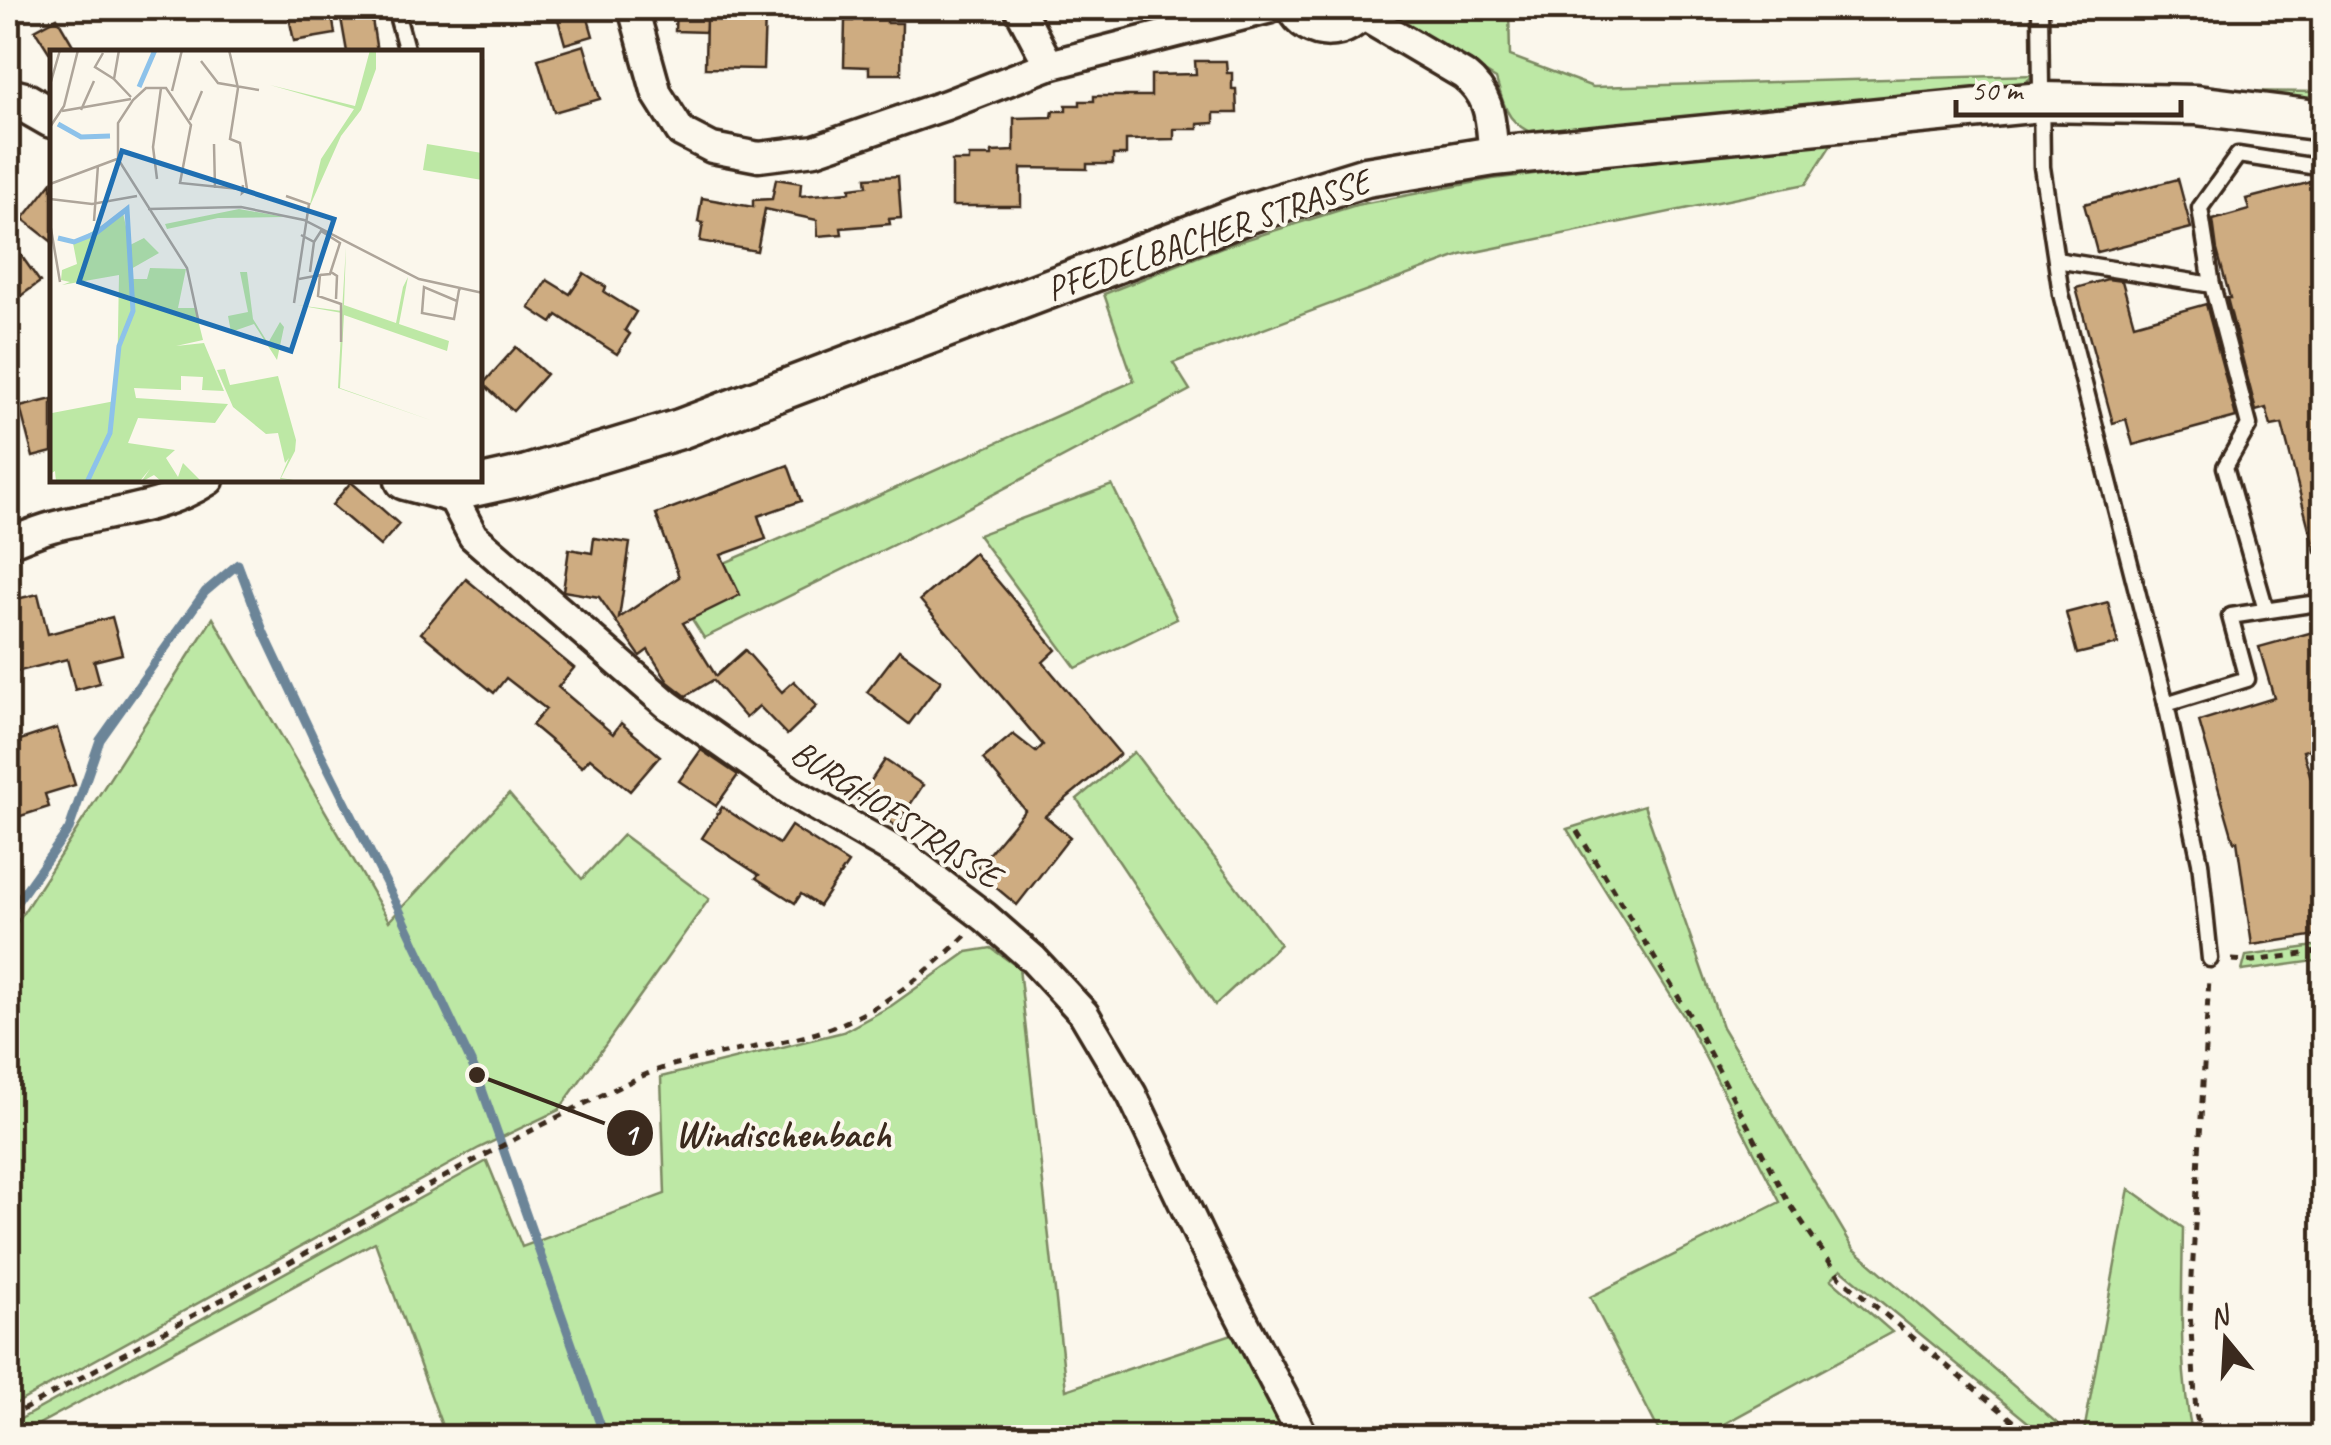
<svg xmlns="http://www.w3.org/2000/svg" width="2331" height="1445" font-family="Caveat,sans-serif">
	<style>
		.green { fill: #bde8a5; stroke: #7c8962; stroke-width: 2.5 }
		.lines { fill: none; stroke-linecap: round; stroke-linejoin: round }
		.stream { stroke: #6c8598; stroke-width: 9 }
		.building { fill: #ceac81; stroke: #3b2a1e; stroke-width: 2.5 }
		.lane-casing { stroke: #3b2a1e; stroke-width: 21 }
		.street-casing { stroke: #3b2a1e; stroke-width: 35 }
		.secondary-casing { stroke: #3b2a1e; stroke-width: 45 }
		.path { stroke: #3b2a1e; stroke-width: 5; stroke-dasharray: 8 8; stroke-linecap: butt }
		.lane { stroke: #fbf7ec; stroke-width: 14 }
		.street { stroke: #fbf7ec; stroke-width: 28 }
		.secondary { stroke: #fbf7ec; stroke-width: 38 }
		.labels { text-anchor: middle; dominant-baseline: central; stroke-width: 8; stroke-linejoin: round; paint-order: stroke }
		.street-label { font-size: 35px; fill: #3b2a1e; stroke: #fbf7ec }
		.inset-river { fill: none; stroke: #8dc2ea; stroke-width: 5 }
		.inset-road { fill: none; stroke: #aea59a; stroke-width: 2.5 }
		.view { fill: #1f6fb2; fill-opacity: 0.15; stroke: #1f6fb2; stroke-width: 5 }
		.inset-edge { fill: none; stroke: #3b2a1e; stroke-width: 5 }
		.leader { fill: none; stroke: #3b2a1e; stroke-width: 4 }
		.callout-dot { fill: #3b2a1e; stroke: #fbf7ec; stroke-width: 4 }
		.mark-label { font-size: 30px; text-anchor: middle; font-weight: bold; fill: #fff }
		.callout-label { font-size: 38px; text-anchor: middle; font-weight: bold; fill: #3b2a1e; stroke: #fbf7ec; stroke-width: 8; stroke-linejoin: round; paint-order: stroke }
	</style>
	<rect width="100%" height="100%" fill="#fbf7ec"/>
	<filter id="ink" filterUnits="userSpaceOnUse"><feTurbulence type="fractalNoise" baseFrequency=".01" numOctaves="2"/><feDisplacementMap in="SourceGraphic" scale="20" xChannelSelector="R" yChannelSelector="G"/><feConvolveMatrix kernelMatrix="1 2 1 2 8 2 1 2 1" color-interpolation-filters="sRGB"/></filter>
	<g filter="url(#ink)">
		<g class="green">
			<path d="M 1392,8 L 1509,8 L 1510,56 L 1593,87 L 2034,75 L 2014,92 L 1540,137 C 1507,123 1506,112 1496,79 L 1391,15 Z"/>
			<polygon points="2197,91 2323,92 2323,102"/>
			<polygon points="1836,137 1806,184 1461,255 1173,363 1190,390 960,512 704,638 671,586 854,507 1134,381 1104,294 1222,247 1356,205 1493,179"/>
			<polygon points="1112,485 1177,619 1076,668 978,535"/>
			<polygon points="213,618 389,921 509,794 582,879 623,835 709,899 559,1110 479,1148 8,1408 8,930 16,924"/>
			<polygon points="1134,752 1280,944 1215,1005 1077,799"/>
			<polygon points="1644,805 1722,1027 1854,1249 2073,1437 2046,1437 1841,1269 1831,1279 1892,1332 1700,1437 1662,1437 1590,1297 1780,1202 1686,1020 1567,829"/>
			<polygon points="2323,945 2323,960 2242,971 2246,956"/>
			<polygon points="991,948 1019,968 1066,1390 1238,1332 1298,1437 446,1437 375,1242 15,1437 8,1437 8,1426 487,1161 522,1247 665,1194 661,1077 843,1032 891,1006 967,952"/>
			<path d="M 2129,1189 L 2183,1228 C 2182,1298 2178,1369 2193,1437 L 2083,1437 Z"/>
		</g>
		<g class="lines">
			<polyline class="stream" points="8,912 14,906 69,829 100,740 205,592 238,564 264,633 319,750 396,903 477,1075 605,1438"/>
		</g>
		<g class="building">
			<polygon points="287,8 331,8 335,34 294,41"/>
			<polygon points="585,8 593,36 565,44 557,16"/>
			<polygon points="676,8 707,8 706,32 675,31"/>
			<polygon points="371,13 377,52 347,52 341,18"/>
			<polygon points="853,13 887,13 887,23 902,23 901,74 869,74 869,67 844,66 845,21 853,21"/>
			<polygon points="706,14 765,15 763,69 705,68"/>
			<polygon points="57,18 77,52 49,52 35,30"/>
			<polygon points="584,45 600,99 554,112 538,59"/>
			<polygon points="1195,61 1226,61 1227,73 1232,73 1232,89 1236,89 1237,113 1214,113 1214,123 1198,124 1198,129 1174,129 1174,139 1126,140 1126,155 1113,155 1113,164 1087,164 1087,169 1021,168 1021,206 952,206 952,161 969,161 969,156 992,156 992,152 1014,151 1014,118 1052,117 1053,111 1066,111 1066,105 1080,105 1080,101 1094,101 1094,96 1151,96 1151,75 1196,74"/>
			<polygon points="898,176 901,218 889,219 890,224 841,228 842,234 818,236 817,220 765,209 757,251 700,241 703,223 698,222 702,198 753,207 753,200 772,199 776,179 801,183 800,196 850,192 850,188 867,186 866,178"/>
			<polygon points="2178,179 2191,228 2097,252 2084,204"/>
			<polygon points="2319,180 2324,197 2324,551 2315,552 2282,424 2271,426 2266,408 2256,411 2227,298 2230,298 2217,250 2213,220 2249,210 2246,199"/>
			<polygon points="52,182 52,242 23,219"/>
			<polygon points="8,237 40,282 8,305"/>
			<polygon points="584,273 606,287 604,292 636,312 625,330 630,334 617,354 557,315 552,323 529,308 547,280 570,294"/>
			<polygon points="2107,279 2122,281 2134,324 2206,304 2236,417 2133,445 2126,419 2113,423 2076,288"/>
			<polygon points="516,347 546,374 513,411 483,384"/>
			<polygon points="52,399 52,452 33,457 20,407"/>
			<polygon points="788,465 801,501 758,516 766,539 721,555 740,595 683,623 716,676 745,650 782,692 794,681 817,706 787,735 759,706 746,718 713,680 686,696 668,682 648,650 640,656 599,597 563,591 569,549 592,553 594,538 630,543 619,618 679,577 656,514"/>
			<polygon points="351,482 399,524 380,546 332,505"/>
			<polygon points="974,553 1056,650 1043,662 1120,754 1045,816 1070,837 1017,905 975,870 1025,810 983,759 1013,734 1036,752 1043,745 920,600"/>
			<polygon points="466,579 574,668 558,687 613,734 621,723 660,756 630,791 590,758 582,767 532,725 546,709 506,678 494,693 421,633"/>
			<polygon points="38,594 48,634 112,617 122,654 94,661 100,683 75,690 67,659 8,674 8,601"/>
			<polygon points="2108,602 2118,644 2077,654 2066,613"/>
			<polygon points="2324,629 2324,745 2303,751 2324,822 2324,934 2252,945 2237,841 2234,842 2199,721 2274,698 2259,647"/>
			<polygon points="899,650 941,681 909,724 867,692"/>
			<polygon points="57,728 75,785 45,794 49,807 8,820 8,744"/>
			<polygon points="701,750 738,775 716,806 679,781"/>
			<polygon points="885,760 923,785 896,826 858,800"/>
			<polygon points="722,807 779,844 791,826 848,863 819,906 801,894 795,903 756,878 759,875 702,838"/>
		</g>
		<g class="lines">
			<defs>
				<g id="lane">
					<polyline points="395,8 407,52"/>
					<polyline points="2040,8 2042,167 2061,294 2166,704 2200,862 2210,959"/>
					<polyline points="2056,260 2212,285 2249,425 2225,467 2266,610"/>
					<polyline points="2212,285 2200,208 2238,155 2324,168"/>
					<polyline points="2166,704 2247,679 2230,616 2324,602"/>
				</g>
				<g id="street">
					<polyline points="633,8 657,94 681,132 712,148 759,157 815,150 946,105 1049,65 1271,8"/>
					<polyline points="1019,8 1049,65"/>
					<path d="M 1291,8 C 1307,40 1350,39 1366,8"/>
					<path d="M 1362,15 L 1464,75 C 1493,98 1490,122 1494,156"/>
					<polyline points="450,492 473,536 668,705 792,792 907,858 985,917 1033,959 1084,1014 1132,1095 1205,1248 1300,1430"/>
					<path d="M 8,543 C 22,538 37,531 52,527 C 104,512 162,511 209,480"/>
				</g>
				<g id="secondary">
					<polyline points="8,98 24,102 52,118"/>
					<polyline points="405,480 450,492 527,475 680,429 1246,214 1366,177 1494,156 2041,102 2196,105 2324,121"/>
				</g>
			</defs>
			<use href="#lane" class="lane-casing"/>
			<use href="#street" class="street-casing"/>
			<use href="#secondary" class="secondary-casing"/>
			<g class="path">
				<polyline points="1577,831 1690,1016 1787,1200 1840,1277 2034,1438"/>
				<polyline points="2232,960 2253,961 2324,951"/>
				<path d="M 8,1418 C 118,1357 228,1296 339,1235 C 438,1180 537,1125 640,1077 C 687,1056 745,1051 794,1039 C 867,1022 914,985 966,935"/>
				<polyline points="2202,1438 2196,1414 2190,1312 2209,978"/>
			</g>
			<use href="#lane" class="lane"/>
			<use href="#street" class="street"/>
			<use href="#secondary" class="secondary"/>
		</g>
	</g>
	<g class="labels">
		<g class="street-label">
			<text transform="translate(1208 235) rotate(-19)">PFEDELBACHER STRASSE</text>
			<text transform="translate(896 814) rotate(33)">BURGHOFSTRASSE</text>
		</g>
	</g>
	<g transform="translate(50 50)">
		<rect width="432" height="432" fill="#fbf7ec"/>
		<path d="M 320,0 L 326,0 L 326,19 L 311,60 L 291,86 L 259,158 L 271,109 L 304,59 L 220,35 L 305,56 ZM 377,94 L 432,103 L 432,130 L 373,120 ZM 189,159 L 235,167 L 168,168 L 117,179 L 115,174 ZM 73,163 L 80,195 L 94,188 L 109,203 L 81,219 L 82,229 L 97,229 L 100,218 L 136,219 L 128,258 L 145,258 L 153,290 L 126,296 L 154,293 L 174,341 L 152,340 L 153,327 L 131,326 L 131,340 L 84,338 L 86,348 L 178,354 L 165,373 L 88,368 L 78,393 L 125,400 L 116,408 L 128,427 L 133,413 L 152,432 L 112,432 L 104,425 L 91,432 L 100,419 L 89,432 L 6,432 L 5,421 L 0,424 L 2,363 L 65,351 L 67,336 L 69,225 L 12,235 L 20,232 L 11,230 L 12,220 L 27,214 L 23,193 ZM 296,197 L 294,255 L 346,273 L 353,237 L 358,227 L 349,274 L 399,291 L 397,301 L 294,265 L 290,338 L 383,371 L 288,338 L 292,263 L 247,255 L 292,261 ZM 190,222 L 197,222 L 203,269 L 218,293 L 230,272 L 234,277 L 227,310 L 204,274 L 181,282 L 178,266 L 198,262 ZM 175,319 L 180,335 L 228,326 L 246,390 L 245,401 L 231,428 L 256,432 L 230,429 L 239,408 L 235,413 L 228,383 L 216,384 L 183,357 L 167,320 Z" fill="#bde8a5"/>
		<path class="inset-river" d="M 89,37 L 105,0M 8,74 L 31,87 L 60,86M 8,188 L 24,192 L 46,183 L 77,159 L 83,261 L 69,296 L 60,383 L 37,432"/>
		<path class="inset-road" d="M 69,0 L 64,29 L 81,47M 179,0 L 188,38 L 180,89 L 190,93 L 197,139 L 192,143 L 193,135M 53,3 L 45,17 L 64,29M 433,9 L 433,50M 151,11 L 168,33 L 209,40M 0,35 L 10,0M 122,41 L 132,0M 31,60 L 44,31M 12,61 L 81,49M 140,70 L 152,41M 0,77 L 14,56 L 28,0M 164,94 L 165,138M 68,109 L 68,73 L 83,50 L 96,38 L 116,38 L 141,75 L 130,133 L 189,139M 68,109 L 137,218 L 148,269M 107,129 L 103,97 L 111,38M 0,134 L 67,109M 236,146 L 259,154 L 244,253M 0,149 L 42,154 L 87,146M 98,159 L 191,157 L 254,170 L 369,229 L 433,243M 44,171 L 48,115M 0,173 L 10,232M 251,185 L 264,192 L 260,222M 264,192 L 271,181 L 290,193 L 280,224 L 270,225M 281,222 L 287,226 L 286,249M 249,229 L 270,225 L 268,246 L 291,254 L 291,292M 407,251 L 374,237 L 372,263 L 404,269 L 409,240 L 410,239"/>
		<path class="view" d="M 72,101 L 284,169 L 241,301 L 29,232 Z"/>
		<rect width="432" height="432" class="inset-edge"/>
	</g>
	<path class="leader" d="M477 1075L630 1133"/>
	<g class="callout-dot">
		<circle cx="477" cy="1075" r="10"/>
		<circle cx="630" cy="1133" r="25"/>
	</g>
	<g class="mark-label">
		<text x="630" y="1144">1</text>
	</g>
	<g class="callout-label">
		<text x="783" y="1147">Windischenbach</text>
	</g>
	<rect width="2331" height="1445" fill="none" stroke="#fbf7ec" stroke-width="40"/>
	<rect x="20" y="20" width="2291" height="1405" fill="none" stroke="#3b2a1e" stroke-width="4" filter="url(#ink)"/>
	<g transform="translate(2226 1340) rotate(342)" stroke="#fbf7ec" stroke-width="8" paint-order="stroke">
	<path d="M0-8L18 38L0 25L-18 38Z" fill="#3b2a1e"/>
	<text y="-15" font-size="28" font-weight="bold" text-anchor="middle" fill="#3b2a1e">N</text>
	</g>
	<path d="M1956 100v15h225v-15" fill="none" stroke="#3b2a1e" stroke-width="5"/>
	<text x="1971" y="100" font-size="30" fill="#3b2a1e" stroke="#fbf7ec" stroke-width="8" paint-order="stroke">50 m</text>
</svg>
